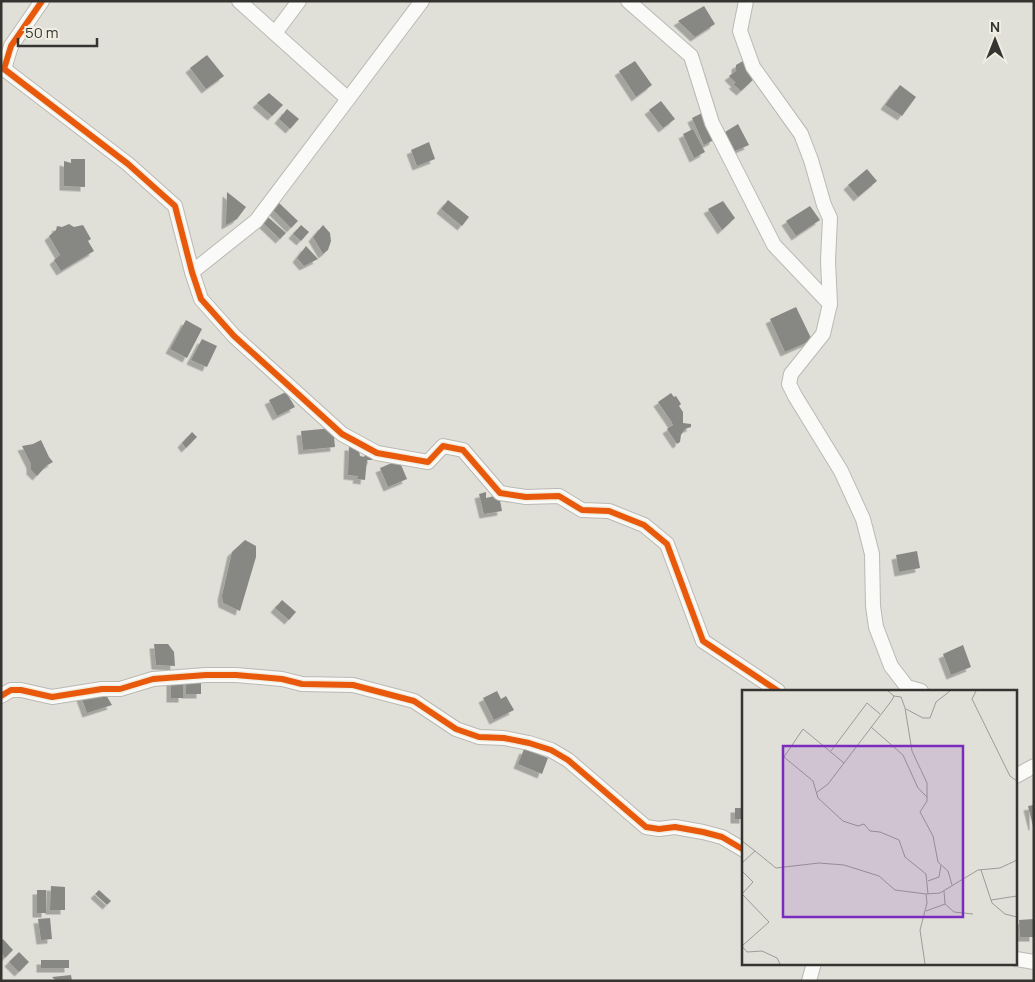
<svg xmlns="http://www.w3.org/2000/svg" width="1035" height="982" font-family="Manrope,sans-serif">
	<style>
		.building { fill: #878883; filter: url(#shadow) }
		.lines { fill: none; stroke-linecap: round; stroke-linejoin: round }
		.minor-casing { stroke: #bab9b4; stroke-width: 16 }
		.minor { stroke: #fafaf9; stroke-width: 14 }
		.cycleway-casing { stroke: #f0eee2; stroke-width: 9 }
		.cycleway { stroke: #e8590c; stroke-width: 6 }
		.inset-road { fill: none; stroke: #9c9b95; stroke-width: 1 }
		.view { fill: #7b2cbf; fill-opacity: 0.15; stroke: #7b2cbf; stroke-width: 2.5 }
		.inset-edge { fill: none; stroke: #353430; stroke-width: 2.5 }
	</style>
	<defs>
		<filter id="shadow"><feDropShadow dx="-4.5" dy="4.5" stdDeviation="0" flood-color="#0004"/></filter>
	</defs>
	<rect width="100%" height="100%" fill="#e0dfd8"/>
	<g class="building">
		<polygon points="704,6 715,24 695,37 678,21"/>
		<polygon points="207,55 224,76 206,89 190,68"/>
		<polygon points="635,61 652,85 636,97 619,71"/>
		<polygon points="743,61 754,79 741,91 733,84 736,83 729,76 736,71 736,65"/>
		<polygon points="900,85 916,97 902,116 885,105"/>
		<polygon points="269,93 283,105 272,116 257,103"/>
		<polygon points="661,101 675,119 663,128 649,110"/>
		<polygon points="287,109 299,119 290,129 279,119"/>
		<polygon points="702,113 713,132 714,140 704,145 692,118"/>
		<polygon points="738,124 749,145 733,152 725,132"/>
		<polygon points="693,129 705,152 694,158 683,134"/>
		<polygon points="429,142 435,159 417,166 411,150"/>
		<polygon points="71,159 85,159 85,187 64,186 64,161 71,163"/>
		<polygon points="867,169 877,181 858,197 848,185"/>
		<polygon points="227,192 246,207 237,219 226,225"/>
		<polygon points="448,200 469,217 462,226 441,209"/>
		<polygon points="723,201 735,218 722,230 708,209"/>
		<polygon points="278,202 298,221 291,228 273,210"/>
		<polygon points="810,206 820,220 796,236 786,221"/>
		<polygon points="268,217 286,233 280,239 262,222"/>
		<polygon points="69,224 74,227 83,225 91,239 88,241 94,251 61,271 54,260 60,255 49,236 56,230 57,226 62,227"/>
		<polygon points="301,225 309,232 301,241 293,234"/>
		<polygon points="323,225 330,233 331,241 328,250 323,254 313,237"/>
		<polygon points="306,246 318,259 304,266 297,258"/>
		<polygon points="796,307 812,340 785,352 770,319"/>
		<polygon points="186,320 202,329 187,358 170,349"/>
		<polygon points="202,339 217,346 207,367 191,360"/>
		<polygon points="286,392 295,407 277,416 269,400"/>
		<polygon points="671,393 674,397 676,396 681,404 679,406 683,412 683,423 691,424 691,427 685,429 681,435 680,442 677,444 667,429 673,425 671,421 658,402"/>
		<polygon points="333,428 335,447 303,450 301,431"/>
		<polygon points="192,432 197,437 186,448 182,443"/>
		<polygon points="41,440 49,457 53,462 46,466 37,476 31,470 31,464 22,446 33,444"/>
		<polygon points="349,446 358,446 360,456 364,457 366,452 372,454 372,460 367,460 365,480 357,479 358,476 348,475"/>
		<polygon points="399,460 407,479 388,487 380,468"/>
		<polygon points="486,492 486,498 499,495 502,511 484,514 479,494"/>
		<polygon points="245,540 256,546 256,557 240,611 223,603 222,596 232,552"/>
		<polygon points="917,551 920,568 899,572 896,555"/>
		<polygon points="282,600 296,612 289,620 275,608"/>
		<polygon points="154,644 168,644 174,652 175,666 156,665"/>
		<polygon points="963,645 971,667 951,675 943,654"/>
		<rect x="186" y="670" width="15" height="24"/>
		<rect x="171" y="675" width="12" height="23"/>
		<polygon points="103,690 112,705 87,713 79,691"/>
		<polygon points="497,691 501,699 506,696 514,710 494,720 483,698"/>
		<polygon points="524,749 548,758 542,774 518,764"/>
		<polygon points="1034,805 1034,826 1033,826 1028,806"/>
		<rect x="735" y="808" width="9" height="11"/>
		<polygon points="51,886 65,887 65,910 50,910"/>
		<rect x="37" y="890" width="9" height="23"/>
		<polygon points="99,890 111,901 107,905 95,894"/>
		<polygon points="50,918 52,939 41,940 38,919"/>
		<polygon points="1034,919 1034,937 1020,937 1019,920"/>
		<polygon points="3,939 13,950 5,958 1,953 1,941"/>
		<polygon points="19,952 29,962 19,972 9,962"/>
		<rect x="41" y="960" width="28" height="8"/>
		<polygon points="71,975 72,981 56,981 52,977"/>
	</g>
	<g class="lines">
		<defs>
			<g id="minor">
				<polyline points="42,1 11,46 4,69 128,164 175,206 192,272 201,299 234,336 342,434 377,453 428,462 443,446 463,450 500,493 526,497 559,496 582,510 609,511 644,525 667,544 703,641 778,691"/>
				<polyline points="239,1 348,99"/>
				<polyline points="628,1 691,56 712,123 774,245 830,304"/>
				<polyline points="746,1 740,31 753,67 801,134 811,160 824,205 830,218 828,261 830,304 823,334 791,374 789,384 795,396 841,471 863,519 872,554 873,606 876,627 891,666 907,687 921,691"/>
				<polyline points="275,33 299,1"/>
				<polyline points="192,272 256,221 422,1"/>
				<polyline points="1,696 11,690 21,690 52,697 102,689 120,689 153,679 206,675 236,675 282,679 302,684 353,685 414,701 456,729 479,737 504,738 529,743 551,750 568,760 646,827 659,829 675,827 703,832 722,837 744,850"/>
				<polyline points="1016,776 1034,766"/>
				<polyline points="1016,959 1034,962"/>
				<polyline points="809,981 814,963"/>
			</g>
		</defs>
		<use href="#minor" class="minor-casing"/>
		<use href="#minor" class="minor"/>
		<defs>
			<g id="cycleway">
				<polyline points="42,1 11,46 4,69 128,164 175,206 192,272 201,299 234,336 342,434 377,453 428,462 443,446 463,450 500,493 526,497 559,496 582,510 609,511 644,525 667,544 703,641 778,691"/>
				<polyline points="1,696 11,690 21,690 52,697 102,689 120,689 153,679 206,675 236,675 282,679 302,684 353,685 414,701 456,729 479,737 504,738 529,743 551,750 568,760 646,827 659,829 675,827 703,832 722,837 744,850"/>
			</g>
		</defs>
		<use href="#cycleway" class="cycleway-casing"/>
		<use href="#cycleway" class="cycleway"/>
	</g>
	<g transform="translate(742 690)">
		<rect width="275" height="275" fill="#e0dfd8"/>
		<path class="inset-road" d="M 234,1 L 230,9 L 268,86 L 275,91M 152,6 L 159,7 L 163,18 L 170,61 L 185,93 L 185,111 L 178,122 L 191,146 L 196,172 L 206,181 L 210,195M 164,19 L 181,28 L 188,28 L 194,12 L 208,1M 129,37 L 161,65 L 176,98 L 185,107M 89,61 L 125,13 L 138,24M 102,73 L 61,39 L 42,67 L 71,91 L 76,108 L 101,131 L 116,136 L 122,134 L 128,141 L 138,142 L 157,150 L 163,167 L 184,184 L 186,204M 74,103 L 86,94 L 150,10 L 152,6 L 146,1M 0,151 L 13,161 L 0,173M 13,161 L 34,178 L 77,173 L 102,175 L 137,186 L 153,200 L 184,204M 239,180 L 250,213 L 263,224 L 275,227M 0,181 L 11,192 L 0,204M 186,191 L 197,187 L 199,175M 202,201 L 203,214 L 212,222 L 231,224M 0,204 L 27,232 L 0,256M 249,210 L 275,206M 184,221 L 203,214M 0,256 L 5,262 L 20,261 L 35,268 L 38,274M 183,274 L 178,240 L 185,213 L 184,204 L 198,203 L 236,180 L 258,178 L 275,170"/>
		<path class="view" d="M 41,56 L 221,56 L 221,227 L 41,227 Z"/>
		<rect width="275" height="275" class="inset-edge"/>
	</g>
	<rect width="1035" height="982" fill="none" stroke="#353430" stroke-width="5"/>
	<g transform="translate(995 40)" stroke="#f0eee2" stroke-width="4" paint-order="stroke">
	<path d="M0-4L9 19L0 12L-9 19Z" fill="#353430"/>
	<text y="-8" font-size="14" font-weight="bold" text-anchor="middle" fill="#353430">N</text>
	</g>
	<path d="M18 38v8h79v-8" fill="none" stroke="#353430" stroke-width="2.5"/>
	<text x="25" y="38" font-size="15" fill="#353430" stroke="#f0eee2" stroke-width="4" paint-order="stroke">50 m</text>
</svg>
